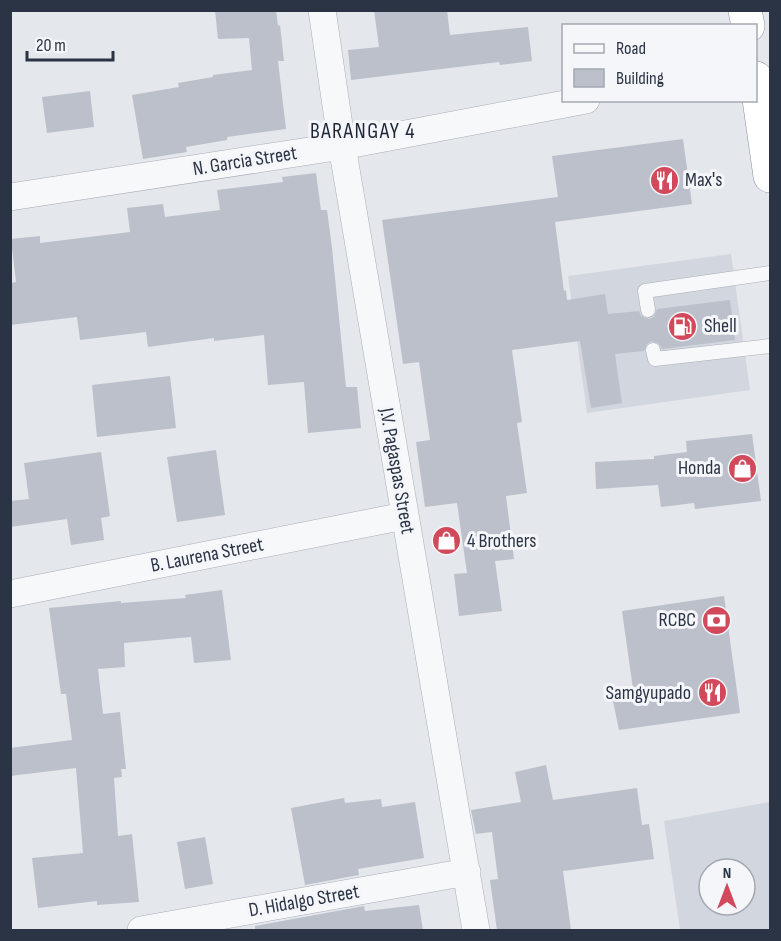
<svg xmlns="http://www.w3.org/2000/svg" width="781" height="941" font-family="'Sofia Sans Condensed',sans-serif">
	<style>
		.built { fill: #d2d6de; fill-rule: evenodd }
		.building { fill: #bbc0ca }
		.lines { fill: none; stroke-linecap: round; stroke-linejoin: round }
		.service-casing { stroke: #a9aeb7; stroke-width: 15 }
		.minor-casing { stroke: #a9aeb7; stroke-width: 28 }
		.trunk-casing { stroke: #8b94a3; stroke-width: 34 }
		.service { stroke: #f7f8fa; stroke-width: 14 }
		.minor { stroke: #f7f8fa; stroke-width: 27 }
		.trunk { stroke: #fff; stroke-width: 33 }
		.labels { text-anchor: middle; dominant-baseline: central; stroke-width: 6; stroke-linejoin: round; paint-order: stroke }
		.street-label { font-size: 20px; fill: #2b3445; stroke: #f4f6f9 }
		.poi-label { font-size: 20px; fill: #2b3445; stroke: #f4f6f9; text-anchor: start }
		.quarter-label { font-size: 22px; letter-spacing: 1.5px; fill: #1d2536; stroke: #f4f6f9 }
	</style>
	<rect width="100%" height="100%" fill="#e4e7ec"/>
	<g class="built">
		<polygon points="731,254 750,390 587,413 568,276"/>
		<path d="M 770,802 L 770,930 L 680,930 L 664,821 ZM 709,869 L 745,869 L 745,905 L 709,905 Z"/>
	</g>
	<g class="building">
		<polygon points="215,10 276,10 278,26 280,25 284,61 278,61 286,129 227,137 227,140 186,147 187,152 143,159 132,95 179,87 178,83 213,77 213,75 252,70 249,38 218,39"/>
		<polygon points="374,10 447,10 450,35 528,27 532,61 500,65 499,62 351,80 348,50 379,47"/>
		<polygon points="90,91 94,127 47,133 42,97"/>
		<polygon points="683,139 692,204 555,222 564,291 566,290 567,300 605,294 608,314 639,311 641,316 649,319 654,317 657,309 730,300 735,340 662,349 659,344 652,341 647,344 644,351 615,354 622,403 591,408 580,341 512,350 522,422 517,423 527,493 506,496 514,559 495,561 502,611 459,616 454,574 467,573 457,503 425,507 416,442 430,440 419,362 403,364 382,220 558,197 552,156"/>
		<polygon points="316,173 321,210 327,210 332,248 346,387 357,387 361,428 308,433 304,382 268,385 264,335 214,341 214,338 148,347 146,332 80,340 77,317 10,325 10,283 16,282 11,239 40,236 40,243 130,232 127,208 163,204 165,217 220,210 217,190 283,182 282,177"/>
		<polygon points="170,376 176,428 97,437 92,385"/>
		<polygon points="752,434 761,501 695,509 694,503 661,507 658,485 596,489 595,462 654,459 654,456 687,452 686,441"/>
		<polygon points="216,450 225,515 177,522 167,457"/>
		<polygon points="101,452 110,516 101,518 104,540 71,545 67,519 10,527 10,501 29,499 24,463"/>
		<polygon points="222,590 231,660 194,663 191,637 124,643 125,667 98,669 103,714 120,712 126,769 121,769 122,777 114,778 118,836 132,834 139,902 97,905 97,901 38,908 32,858 83,853 76,768 10,776 10,748 72,740 66,694 61,694 49,608 121,601 121,603 186,598 185,595"/>
		<polygon points="724,596 740,713 619,730 613,701 634,696 622,611"/>
		<polygon points="546,765 553,800 637,788 642,825 649,824 654,859 563,871 571,930 497,930 490,880 498,879 492,832 476,834 471,810 521,802 515,772"/>
		<polygon points="344,798 345,803 381,799 382,807 415,802 424,858 358,869 359,875 305,885 291,808"/>
		<polygon points="205,837 213,884 185,889 177,842"/>
		<polygon points="419,905 423,930 255,930 255,926 364,906 365,911"/>
	</g>
	<g class="lines">
		<defs>
			<g id="service">
				<polyline points="648,310 645,291 770,273"/>
				<polyline points="653,350 655,359 770,346"/>
			</g>
			<g id="minor">
				<polyline points="322,10 342,146 476,930"/>
				<polyline points="10,197 342,146 586,100"/>
				<polyline points="10,594 404,516"/>
				<polyline points="141,930 467,872"/>
			</g>
			<g id="trunk">
				<polyline points="745,10 748,26"/>
				<polyline points="756,78 770,176"/>
			</g>
		</defs>
		<use href="#service" class="service-casing"/>
		<use href="#minor" class="minor-casing"/>
		<use href="#trunk" class="trunk-casing"/>
		<use href="#service" class="service"/>
		<use href="#minor" class="minor"/>
		<use href="#trunk" class="trunk"/>
	</g>
	<defs>
		<symbol id="restaurant-disc" viewBox="-11 -11 22 22"><circle r="9.5" fill="#d1495b" stroke="#f4f6f9"/><path d="M-5-6h1v4h1v-4h1v4h1v-4h1v5L-1.5 .5V6h-2V.5L-5-1ZM5-6V6H3V1.5H1.5Q1.5-4 5-6Z" fill="#fff"/></symbol>
		<symbol id="fuel-disc" viewBox="-11 -11 22 22"><circle r="9.5" fill="#d1495b" stroke="#f4f6f9"/><path d="M-5.5-6h7V0h2V4h1.3V-2.5L3-4.5l.8-.8L6-3V5H2.5V1h-1V6h-7ZM-4.2-4.7v3.2H.2V-4.7Z" fill="#fff"/></symbol>
		<symbol id="shop-disc" viewBox="-11 -11 22 22"><circle r="9.5" fill="#d1495b" stroke="#f4f6f9"/><path d="M-5-2.5h2.3a2.7 3.5 0 0 1 5.4 0H5L5.5 6h-11ZM-1.5-2.5h3a1.5 2.3 0 0 0-3 0Z" fill="#fff"/></symbol>
		<symbol id="bank-disc" viewBox="-11 -11 22 22"><circle r="9.5" fill="#d1495b" stroke="#f4f6f9"/><path d="M-6-4H6V4H-6ZM0-2.3a2.3 2.3 0 1 0 0 4.6a2.3 2.3 0 1 0 0-4.6Z" fill="#fff"/></symbol>
	</defs>
	<g fill-rule="evenodd">
		<use href="#restaurant-disc" x="648" y="164" width="33" height="33"/>
		<use href="#fuel-disc" x="666" y="310" width="33" height="33"/>
		<use href="#shop-disc" x="726" y="452" width="33" height="33"/>
		<use href="#shop-disc" x="430" y="524" width="33" height="33"/>
		<use href="#bank-disc" x="700" y="604" width="33" height="33"/>
		<use href="#restaurant-disc" x="696" y="676" width="33" height="33"/>
	</g>
	<g class="labels">
		<g class="street-label">
			<text transform="translate(245 161) rotate(-9)">N. Garcia Street</text>
			<text transform="translate(397 471) rotate(80)">J.V. Pagaspas Street</text>
			<text transform="translate(207 555) rotate(-11)">B. Laurena Street</text>
			<text transform="translate(304 901) rotate(-10)">D. Hidalgo Street</text>
		</g>
		<g class="poi-label">
			<text x="685" y="180">Max's</text>
			<text x="704" y="326">Shell</text>
			<text x="721" y="468" text-anchor="end">Honda</text>
			<text x="467" y="541">4 Brothers</text>
			<text x="696" y="620" text-anchor="end">RCBC</text>
			<text x="691" y="693" text-anchor="end">Samgyupado</text>
		</g>
		<g class="quarter-label">
			<text x="363" y="131">BARANGAY 4</text>
		</g>
	</g>
	<rect width="781" height="941" fill="none" stroke="#2b3445" stroke-width="24"/>
	<rect x="562" y="24" width="195" height="78" fill="#f4f6f9" stroke="#a4a8b1" stroke-width="1.5"/>
	<rect x="574" y="44" width="30" height="9" fill="#f7f8fa" stroke="#a4a8b1" stroke-width="1.5"/>
	<text x="616" y="54" font-size="18" fill="#2b3445">Road</text>
	<rect x="574" y="69" width="30" height="18" fill="#bbc0ca" stroke="#a4a8b1" stroke-width="1.5"/>
	<text x="616" y="84" font-size="18" fill="#2b3445">Building</text>
	<g transform="translate(727 887)"><circle r="28" fill="#f4f6f9" stroke="#a4a8b1" stroke-width="1.5"/>
	<path d="M0-4.5L10 22L0 15L-10 22Z" fill="#d1495b"/>
	<text y="-9" font-size="16" font-weight="bold" text-anchor="middle" fill="#2b3445">N</text>
	</g>
	<path d="M27 51v9h86v-9" fill="none" stroke="#2b3445" stroke-width="3"/>
	<text x="36" y="51" font-size="18" fill="#2b3445" stroke="#f4f6f9" stroke-width="4.5" paint-order="stroke">20 m</text>
</svg>
